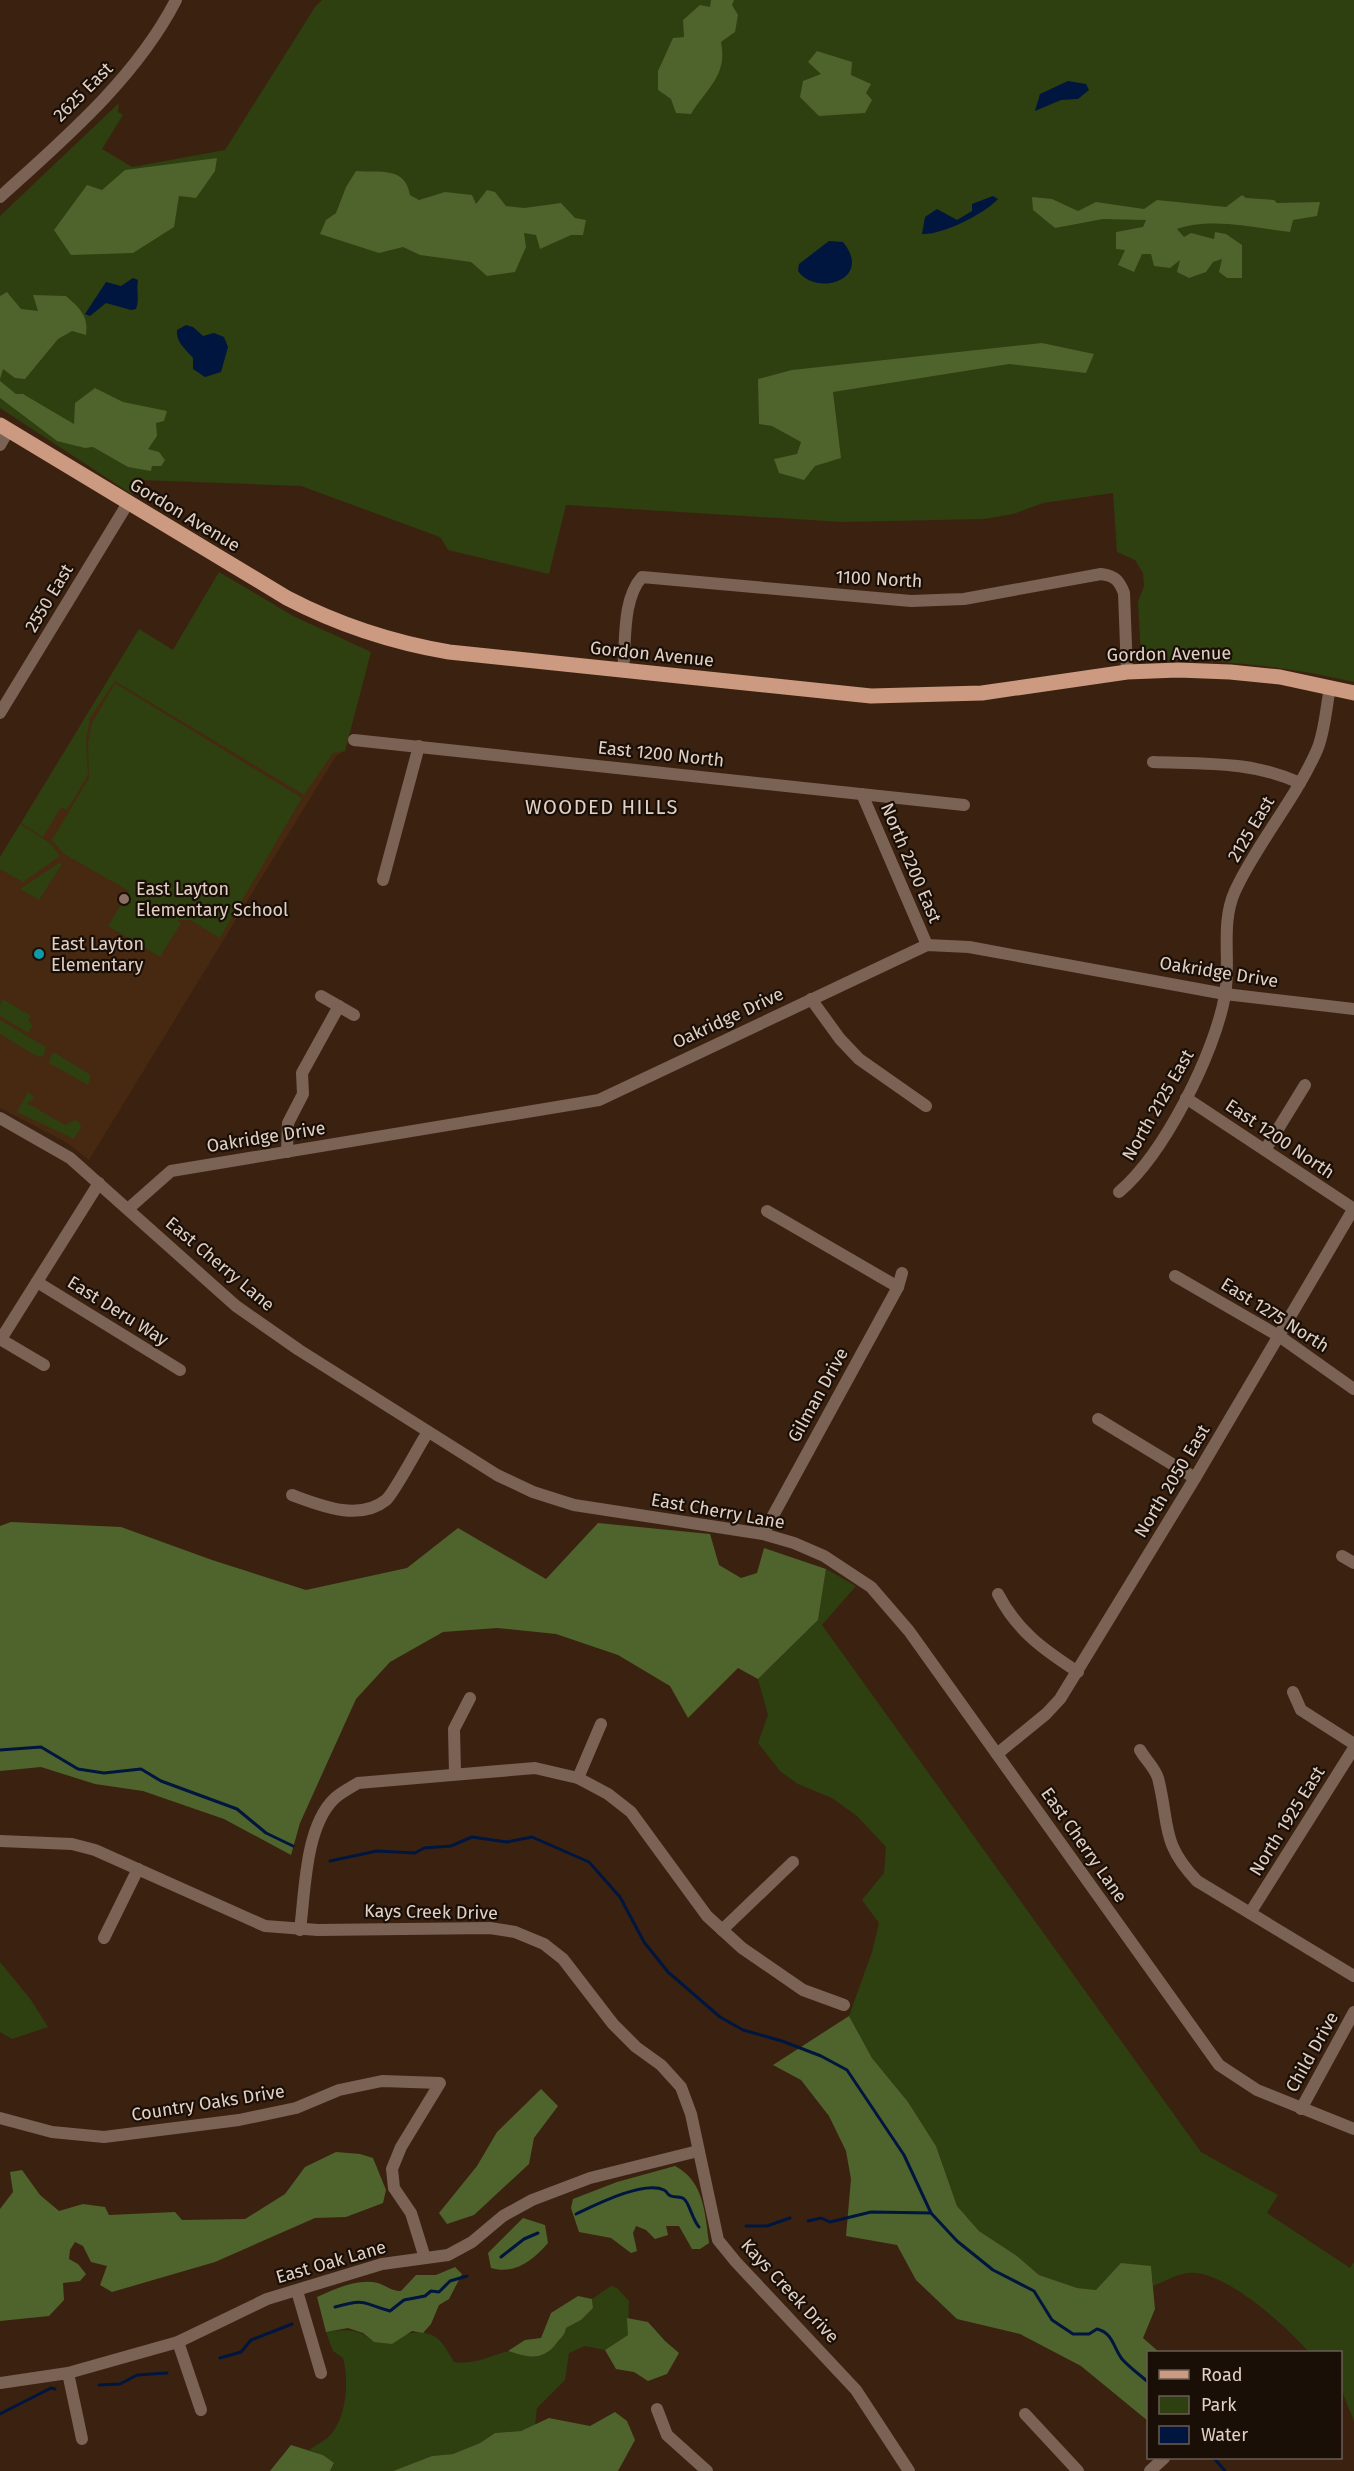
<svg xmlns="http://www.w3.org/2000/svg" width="1354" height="2471" font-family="'Fira Sans',sans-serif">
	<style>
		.built { fill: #472811 }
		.green { fill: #2e3f10 }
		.forest { fill: #4f632d }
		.water { fill: #00163e }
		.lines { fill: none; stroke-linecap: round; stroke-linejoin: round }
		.stream { stroke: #00163e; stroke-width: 3 }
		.minor { stroke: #7a6255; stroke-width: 12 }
		.major { stroke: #cc9a80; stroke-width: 15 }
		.education-dot { fill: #8d6e63; stroke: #1a0f07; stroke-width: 2 }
		.culture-dot { fill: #0f9aa8; stroke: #1a0f07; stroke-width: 2 }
		.labels { text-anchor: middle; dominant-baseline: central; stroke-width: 4.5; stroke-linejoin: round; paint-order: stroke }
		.street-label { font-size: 18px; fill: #e1d0c5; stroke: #1a0f07 }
		.poi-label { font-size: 18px; fill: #e1d0c5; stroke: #1a0f07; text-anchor: start }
		.neighbourhood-label { font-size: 20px; letter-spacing: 1.5px; fill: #e1d0c5; stroke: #1a0f07 }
	</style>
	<rect width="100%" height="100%" fill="#3b2210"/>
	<polygon class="built" points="219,572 293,616 371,652 345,751 336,756 89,1160 66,1142 0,1108 0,857 139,629 173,650"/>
	<g class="green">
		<path d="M 322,0 L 1354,0 L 1354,682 C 1285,666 1217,658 1146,661 L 1141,655 L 1138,602 L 1144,586 L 1143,573 L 1135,560 L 1117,552 L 1113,493 L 1043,503 L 1013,514 L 984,519 L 842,522 L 566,505 L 549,574 L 448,550 L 440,537 L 301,486 L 142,480 L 133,495 L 0,408 L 0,398 L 57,441 L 0,392 L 0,314 L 7,293 L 0,296 L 0,216 L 119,103 L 118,112 L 123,115 L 102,149 L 132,167 L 225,150 L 315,7 Z"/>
		<polygon points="219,572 293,616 371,652 345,751 333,753 304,795 115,681 90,718 86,741 88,775 67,810 61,807 43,837 21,823 139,629 173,650"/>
		<polygon points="115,683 302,798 220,938 190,920 177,920 181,923 160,957 108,926 129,891 64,854 52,840 89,778 88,743 92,723"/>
		<polygon points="20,824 50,843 60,856 23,882 0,869 0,857"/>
		<polygon points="59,863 62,864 39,900 20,889"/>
		<polygon points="3,999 31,1016 28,1021 33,1025 28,1033 0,1016 0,1005"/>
		<polygon points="0,1020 46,1047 44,1055 38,1057 0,1034"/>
		<polygon points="55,1053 91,1075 88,1085 49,1063 51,1054"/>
		<polygon points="28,1092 35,1098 27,1103 65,1125 75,1120 80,1123 81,1127 74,1139 17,1112"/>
		<path d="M 826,1569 L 856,1586 L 822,1625 L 1201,2152 L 1278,2195 L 1267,2213 L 1350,2268 L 1354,2262 L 1354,2421 L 1341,2389 L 1340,2352 L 1309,2352 C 1286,2326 1224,2269 1188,2273 C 1177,2274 1163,2282 1153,2286 L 1151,2266 L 1096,2290 L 1076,2288 L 1039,2275 L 1017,2256 L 979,2231 L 957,2206 L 936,2146 L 908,2102 L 872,2058 L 849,2016 L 872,1952 L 879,1923 L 862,1900 L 884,1873 L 886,1847 L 857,1816 L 832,1798 L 798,1784 L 780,1771 L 758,1743 L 768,1715 L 758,1679 L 818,1620 Z"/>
		<polygon points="0,1962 31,2000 48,2027 12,2039 0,2032"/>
		<path d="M 611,2286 L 617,2288 L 629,2301 L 628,2335 L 605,2350 L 585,2346 L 569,2353 L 565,2380 L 537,2408 L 535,2426 L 521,2431 L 495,2433 L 480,2443 L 453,2454 L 432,2456 L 393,2471 L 330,2471 L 334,2464 L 323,2455 L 309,2450 C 316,2445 327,2440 332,2433 C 347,2413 349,2381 343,2358 L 333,2351 L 326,2332 C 346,2329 358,2328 374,2342 C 395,2338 424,2323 441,2342 C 446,2347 450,2356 454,2362 C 473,2365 487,2357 505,2352 C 526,2347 536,2369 556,2344 C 560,2338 565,2336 566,2328 L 581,2320 L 593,2308 L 592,2299 Z"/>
	</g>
	<g class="forest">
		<path d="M 711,0 L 734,0 L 732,5 L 738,15 L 735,32 L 721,42 C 728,75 707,88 691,114 L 676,113 L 671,99 L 658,90 L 658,71 L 673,38 L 684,37 L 683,20 L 700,5 L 710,7 Z"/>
		<polygon points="817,51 852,62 851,75 871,84 866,93 872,100 865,113 819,116 800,97 803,81 821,74 808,62"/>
		<polygon points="217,158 215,171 196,198 179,196 174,227 133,253 71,255 54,230 87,185 102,190 125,170"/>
		<path d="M 356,171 C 381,173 405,166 410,195 L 419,200 L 445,192 L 472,195 L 476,204 L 487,190 L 495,192 L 506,206 L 524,208 L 561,203 L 575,218 L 586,220 L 583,235 L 571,235 L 540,249 L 536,235 L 524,233 L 526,247 L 515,272 L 487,276 L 471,262 L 420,255 L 403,247 L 379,253 L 320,234 L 326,220 L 336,213 L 346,187 Z"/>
		<path d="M 1242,195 L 1246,198 L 1274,200 L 1277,203 L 1320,202 L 1317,216 L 1293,220 L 1290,232 C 1255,228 1211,217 1177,229 L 1184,237 L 1191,233 L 1214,239 L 1215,232 L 1226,234 L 1242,245 L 1242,278 L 1227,278 L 1219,272 L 1222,259 L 1213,262 L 1206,272 L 1189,278 L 1177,272 L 1180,260 L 1170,268 L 1154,266 L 1151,254 L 1142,254 L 1134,272 L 1118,265 L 1125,250 L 1116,249 L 1116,232 L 1143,227 L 1146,220 L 1103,219 L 1055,228 L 1033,210 L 1032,197 L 1052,199 L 1078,211 L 1096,202 L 1144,209 L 1157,200 L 1226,207 Z"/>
		<path d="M 7,292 L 21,309 L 38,311 L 33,295 L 66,296 C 79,308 89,315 86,335 L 72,331 L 58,339 L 25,379 L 15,378 L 3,369 L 0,379 L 0,296 Z"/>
		<polygon points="1042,343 1094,354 1086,373 1009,364 833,392 841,458 815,466 804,480 779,473 774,459 797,454 801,442 772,426 759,424 758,379 792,370"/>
		<polygon points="0,381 16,394 23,394 74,424 75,403 95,388 123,402 167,411 164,421 156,423 157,436 148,449 159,452 165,460 161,466 152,466 151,471 128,467 93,447 85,448 57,441 0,398"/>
		<polygon points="11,1522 121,1527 212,1560 306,1590 407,1568 458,1528 546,1579 598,1523 710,1534 719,1565 741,1578 757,1573 764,1548 826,1569 818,1620 758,1679 738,1668 688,1718 670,1686 618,1655 556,1634 497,1628 443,1632 390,1662 356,1699 300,1823 291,1855 224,1819 143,1791 95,1784 41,1767 0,1771 0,1526"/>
		<polygon points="849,2016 872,2058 908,2102 936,2146 957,2206 979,2231 1017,2256 1039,2275 1077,2288 1096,2290 1121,2263 1151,2266 1155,2309 1143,2338 1159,2352 1148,2352 1148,2421 1081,2366 1020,2334 957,2319 916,2280 897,2245 846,2236 851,2179 846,2151 829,2116 801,2080 773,2065"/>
		<polygon points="541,2089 558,2106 534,2138 529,2164 474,2215 447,2224 439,2213 477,2166 497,2132"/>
		<polygon points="336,2152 360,2154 373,2158 386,2190 383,2203 346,2217 315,2218 215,2262 112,2292 100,2285 107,2266 91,2262 83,2246 75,2242 70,2250 69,2259 78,2264 86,2274 80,2281 63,2283 64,2300 49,2316 0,2321 0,2209 13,2192 10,2172 22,2170 40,2195 59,2211 83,2204 105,2207 109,2215 175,2212 182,2220 245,2219 285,2194 305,2167"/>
		<path d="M 675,2166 C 704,2181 705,2213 709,2243 L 700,2249 L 692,2249 L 679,2226 L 666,2226 L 668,2235 L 655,2239 L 646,2230 L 636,2226 L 633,2233 L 637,2251 L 631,2253 L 611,2238 L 579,2232 L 571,2208 L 573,2199 L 617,2182 Z"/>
		<path d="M 523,2218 L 545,2225 L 548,2243 C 533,2260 515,2275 491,2268 L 488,2253 Z"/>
		<path d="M 455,2267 L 462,2274 L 449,2299 L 439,2305 L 431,2324 L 423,2333 L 412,2331 L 392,2344 L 374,2342 L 363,2333 L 348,2328 L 326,2332 L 317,2297 C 335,2289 358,2278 378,2283 C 387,2286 391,2291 401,2291 L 416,2275 L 436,2275 Z"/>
		<path d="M 578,2296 L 592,2299 L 593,2308 L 581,2320 L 566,2328 C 565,2336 560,2338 556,2344 C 542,2362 527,2357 508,2351 L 525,2340 L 541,2338 L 551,2313 Z"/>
		<polygon points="627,2318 648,2322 665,2341 679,2353 667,2374 648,2381 634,2372 616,2369 605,2350 628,2335"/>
		<polygon points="615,2412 627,2421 635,2440 618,2471 393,2471 432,2456 453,2454 480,2443 495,2433 521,2431 549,2418 590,2426"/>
		<polygon points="291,2445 323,2455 334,2463 330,2471 270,2471"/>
	</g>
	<g class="water">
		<polygon points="1068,81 1086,84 1089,90 1078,99 1061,100 1035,111 1040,94"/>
		<path d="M 993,196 L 998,199 C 984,214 943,235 922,234 L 925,217 L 937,209 L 957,220 L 972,211 L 972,204 Z"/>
		<path d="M 829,241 L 843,242 C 874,280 816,297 798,271 L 799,264 Z"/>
		<path d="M 133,278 L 138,280 C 136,290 140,299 136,309 L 131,310 L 106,303 L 90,316 L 85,314 L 106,282 L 121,286 Z"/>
		<path d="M 186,325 L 193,327 L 203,336 L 214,333 L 224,337 L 228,347 L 221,372 L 205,377 L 193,369 L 193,358 C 186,349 176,343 177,330 Z"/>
	</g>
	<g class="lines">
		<g class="stream">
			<polyline points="0,1750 41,1747 78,1769 104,1773 141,1769 161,1781 237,1809 266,1833 293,1846"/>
			<path d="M 330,1861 L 377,1851 L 415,1853 L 424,1848 L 451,1846 L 472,1837 L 507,1842 L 532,1837 L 589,1862 L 620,1897 L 644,1942 L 668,1972 L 720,2017 L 743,2030 L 782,2041 L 821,2056 L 847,2070 L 904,2155 L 931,2213 L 957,2241 L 993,2270 L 1034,2291 L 1052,2320 L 1073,2334 L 1089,2334 L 1097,2329 C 1113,2333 1113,2347 1122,2359 C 1129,2367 1140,2375 1148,2382"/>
			<path d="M 576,2214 C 595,2205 644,2180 664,2190 C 669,2193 666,2194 671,2196 C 675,2198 681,2196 684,2199 C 689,2202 692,2219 699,2227"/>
			<polyline points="808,2221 821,2218 830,2222 871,2212 931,2213"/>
			<polyline points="746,2226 767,2226 790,2218"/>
			<polyline points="501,2257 524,2239 538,2233"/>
			<path d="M 335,2307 C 367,2298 361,2303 390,2311 L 404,2300 L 425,2296 L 431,2291 L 439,2292 L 450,2281 L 467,2276"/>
			<polyline points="220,2358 241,2352 251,2340 292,2324"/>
			<polyline points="99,2385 120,2384 137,2375 167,2373"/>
			<polyline points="0,2414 51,2388 55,2389"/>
			<polyline points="1214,2458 1225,2471"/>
		</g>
		<g class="minor">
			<path d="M 0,197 C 64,139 136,78 176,0"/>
			<polyline points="0,445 8,431"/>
			<path d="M 623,670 C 626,642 622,599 642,577 L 911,601 L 964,599 L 1101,574 C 1115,576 1119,580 1124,593 L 1127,672"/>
			<polyline points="0,713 128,503"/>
			<polyline points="354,740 964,805"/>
			<path d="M 1153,762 C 1205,764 1252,761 1300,783"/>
			<polyline points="862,794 927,945"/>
			<polyline points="383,880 419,746"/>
			<polyline points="321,996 354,1015"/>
			<polyline points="811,999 840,1039 859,1059 926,1106"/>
			<polyline points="1186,1098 1354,1209"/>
			<polyline points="0,1118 70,1158 236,1306 299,1350 497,1475 533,1492 574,1505 763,1534 794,1543 824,1556 871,1587 909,1631 1219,2065 1257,2090 1354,2129"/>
			<polyline points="1265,1150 1305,1085"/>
			<polyline points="287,1152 288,1123 303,1094 302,1073 339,1006"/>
			<path d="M 1119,1192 C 1164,1154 1215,1053 1225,995 C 1231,961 1220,924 1235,891 C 1257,843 1295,800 1317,750 C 1325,731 1326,707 1330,688"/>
			<polyline points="128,1209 171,1171 599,1100 927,945 969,947 1225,994 1354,1009"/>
			<polyline points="767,1211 898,1287"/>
			<polyline points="1175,1276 1279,1336 1354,1389"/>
			<polyline points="37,1282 180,1370"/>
			<polyline points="0,1339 44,1365"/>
			<polyline points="1,1339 99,1183"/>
			<polyline points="1098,1419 1195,1478"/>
			<path d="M 292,1495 C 319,1505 359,1522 386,1500 C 395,1492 419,1445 428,1432"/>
			<polyline points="763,1534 898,1287 902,1273"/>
			<polyline points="1342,1556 1354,1563"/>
			<path d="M 998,1594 C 1017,1631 1044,1650 1078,1672"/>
			<polyline points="1293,1692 1301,1710 1354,1744"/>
			<path d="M 1140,1750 C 1145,1759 1155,1768 1158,1778 C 1170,1825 1160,1842 1197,1881 L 1354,1976"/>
			<polyline points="997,1754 1046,1714 1060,1699 1195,1478 1354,1208"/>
			<polyline points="455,1773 454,1729 470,1698"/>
			<polyline points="578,1778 601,1724"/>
			<polyline points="0,1841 72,1844 95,1850 265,1926 318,1930 490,1928 515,1932 544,1944 563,1959 613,2024 636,2047 661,2065 681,2087 691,2114 718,2240 736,2262 856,2390 909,2471"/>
			<polyline points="1250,1913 1354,1748"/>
			<path d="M 300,1930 C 305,1892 305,1827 334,1799 C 340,1793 350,1788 358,1783 L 535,1768 L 578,1778 L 608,1794 L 631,1812 L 707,1916 L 742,1948 L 803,1990 L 844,2005"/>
			<polyline points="722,1930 793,1862"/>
			<polyline points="104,1938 138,1869"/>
			<polyline points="1301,2109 1354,2012"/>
			<polyline points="0,2118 52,2132 104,2137 239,2120 296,2108 339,2090 382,2081 440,2083 401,2147 392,2169 394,2188 411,2213 425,2258"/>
			<polyline points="297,2291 321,2373"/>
			<polyline points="178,2342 201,2410"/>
			<polyline points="68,2373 82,2439"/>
			<polyline points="0,2383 68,2373 178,2342 267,2299 382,2264 448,2255 472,2242 503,2216 532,2200 590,2178 698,2151"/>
			<polyline points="657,2409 667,2435 707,2471"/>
			<polyline points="1025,2414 1078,2471"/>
			<polyline points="1150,2471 1164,2458"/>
		</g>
		<path class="major" d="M 0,425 L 287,598 C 339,625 390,642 449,652 L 871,696 L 982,693 L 1127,672 L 1178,670 L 1230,672 L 1280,677 L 1354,693"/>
	</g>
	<circle class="education-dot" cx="124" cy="899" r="6"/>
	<circle class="culture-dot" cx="39" cy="954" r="6"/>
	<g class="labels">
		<g class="street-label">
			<text transform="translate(83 92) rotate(-45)">2625 East</text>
			<text transform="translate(185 515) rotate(31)">Gordon Avenue</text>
			<text transform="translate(879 579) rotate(3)">1100 North</text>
			<text transform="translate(49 598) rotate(-59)">2550 East</text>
			<text transform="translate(652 654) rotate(6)">Gordon Avenue</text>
			<text transform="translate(1169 654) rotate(-1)">Gordon Avenue</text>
			<text transform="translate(661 754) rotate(6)">East 1200 North</text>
			<text transform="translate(1251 829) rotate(-59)">2125 East</text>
			<text transform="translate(911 863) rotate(67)">North 2200 East</text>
			<text transform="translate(1219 972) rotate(9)">Oakridge Drive</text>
			<text transform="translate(728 1018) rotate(-25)">Oakridge Drive</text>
			<text transform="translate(1158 1105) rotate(-60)">North 2125 East</text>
			<text transform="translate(266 1137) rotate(-9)">Oakridge Drive</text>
			<text transform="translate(1280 1139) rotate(34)">East 1200 North</text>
			<text transform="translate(220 1264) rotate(40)">East Cherry Lane</text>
			<text transform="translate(118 1311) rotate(32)">East Deru Way</text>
			<text transform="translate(1275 1315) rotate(32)">East 1275 North</text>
			<text transform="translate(818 1395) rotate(-61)">Gilman Drive</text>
			<text transform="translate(1172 1481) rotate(-59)">North 2050 East</text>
			<text transform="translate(718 1511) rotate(10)">East Cherry Lane</text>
			<text transform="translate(1287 1821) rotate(-58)">North 1925 East</text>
			<text transform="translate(1084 1845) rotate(55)">East Cherry Lane</text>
			<text transform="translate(431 1912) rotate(1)">Kays Creek Drive</text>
			<text transform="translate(1312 2052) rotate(-61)">Child Drive</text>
			<text transform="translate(208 2103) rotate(-9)">Country Oaks Drive</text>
			<text transform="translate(331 2262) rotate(-16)">East Oak Lane</text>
			<text transform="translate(790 2291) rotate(47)">Kays Creek Drive</text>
		</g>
		<g class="poi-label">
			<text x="136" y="889">East Layton<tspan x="136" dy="21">Elementary School</tspan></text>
			<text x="51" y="944">East Layton<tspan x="51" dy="21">Elementary</tspan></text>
		</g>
		<g class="neighbourhood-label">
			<text x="602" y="807">WOODED HILLS</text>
		</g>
	</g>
	<rect x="1147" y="2351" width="195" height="108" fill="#1a0f07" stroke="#6a5c53" stroke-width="1.5"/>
	<rect x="1159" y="2370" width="30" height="9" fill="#cc9a80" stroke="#6a5c53" stroke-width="1.5"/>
	<text x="1201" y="2381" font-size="18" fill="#e1d0c5">Road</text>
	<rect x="1159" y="2396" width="30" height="18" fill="#2e3f10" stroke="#6a5c53" stroke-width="1.5"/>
	<text x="1201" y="2411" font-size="18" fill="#e1d0c5">Park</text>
	<rect x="1159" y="2426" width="30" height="18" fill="#00163e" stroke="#6a5c53" stroke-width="1.5"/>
	<text x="1201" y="2441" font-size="18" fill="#e1d0c5">Water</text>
</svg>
